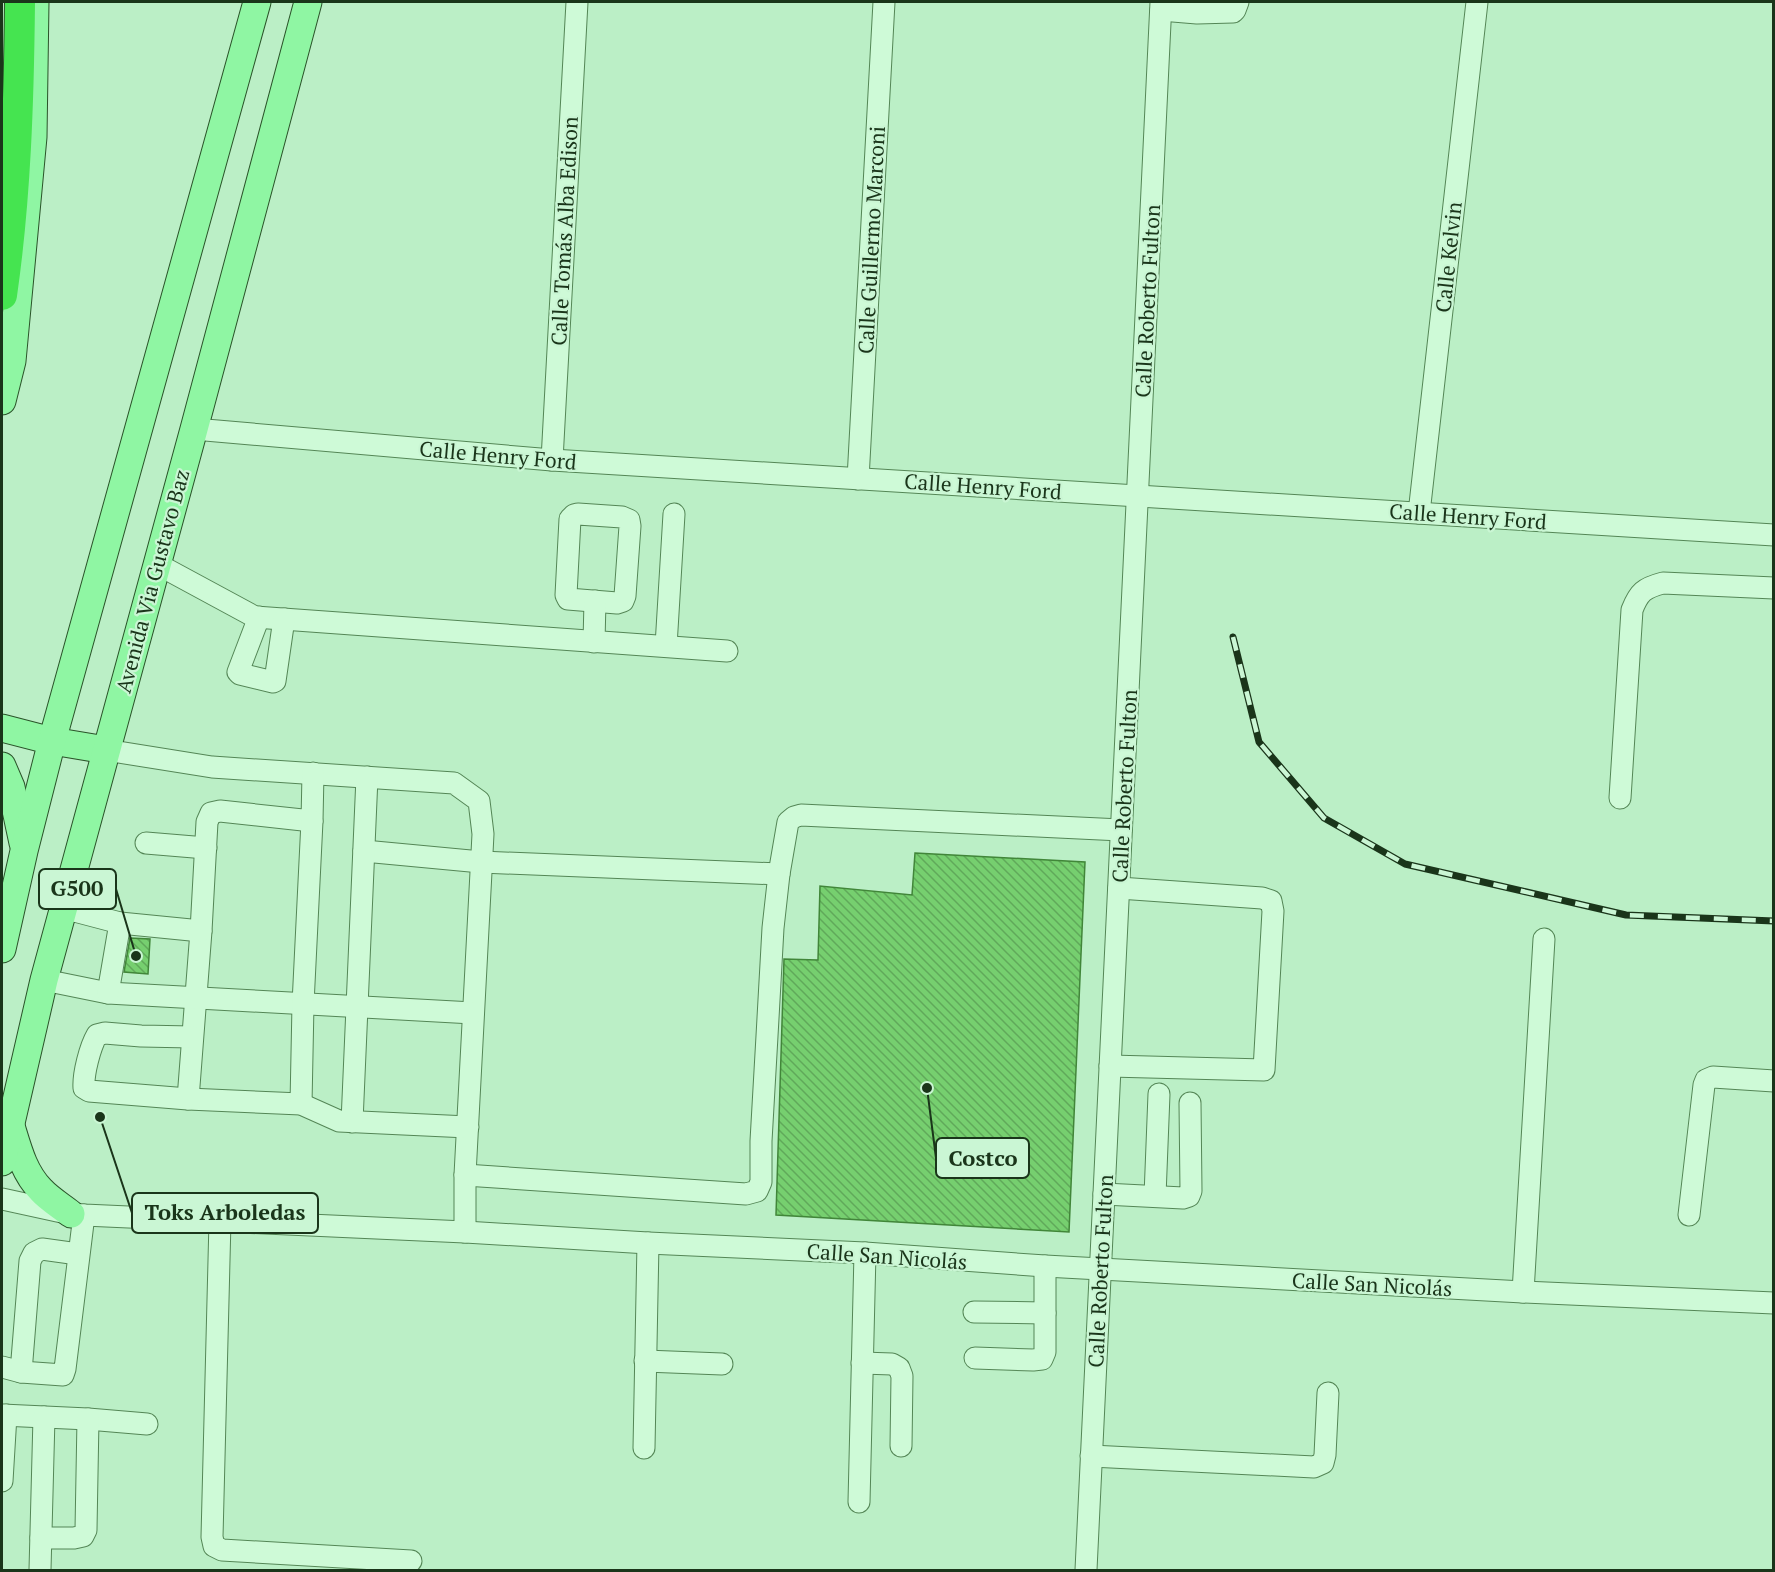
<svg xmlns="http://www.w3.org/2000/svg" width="1775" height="1572" font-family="'PT Serif',serif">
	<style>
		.building { fill: url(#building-back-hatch); stroke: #418639; stroke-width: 1.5 }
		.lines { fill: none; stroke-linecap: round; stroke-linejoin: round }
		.minor-casing { stroke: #548656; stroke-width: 23 }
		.major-casing { stroke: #2a5329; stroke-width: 29 }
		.highway-casing { stroke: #2a5329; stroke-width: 32 }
		.minor { stroke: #cefad7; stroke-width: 21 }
		.major { stroke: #8ff6a3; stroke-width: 27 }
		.highway { stroke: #45e450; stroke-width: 30 }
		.rail-casing { stroke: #1a351a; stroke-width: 7 }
		.rail { stroke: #caf6d4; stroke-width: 4.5; stroke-dasharray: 14; stroke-linecap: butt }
		.labels { text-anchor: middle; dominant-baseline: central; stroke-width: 4.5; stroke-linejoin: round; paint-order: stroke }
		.street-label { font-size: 21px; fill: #1a351a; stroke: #caf6d4 }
		.leader { fill: none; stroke: #1a351a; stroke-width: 2 }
		.callout-dot { fill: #1a351a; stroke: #caf6d4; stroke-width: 2 }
		.callout { fill: #caf6d4; stroke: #1a351a; stroke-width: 2 }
		.callout-label { font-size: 22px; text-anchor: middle; font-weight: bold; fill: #1a351a }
	</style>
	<defs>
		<pattern id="building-back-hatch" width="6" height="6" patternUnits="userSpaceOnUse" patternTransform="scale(1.5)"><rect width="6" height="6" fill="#76cf6f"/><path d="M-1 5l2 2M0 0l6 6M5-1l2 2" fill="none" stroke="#60a95a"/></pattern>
	</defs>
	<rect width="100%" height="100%" fill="#bbefc6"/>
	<g class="building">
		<polygon points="915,853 1085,862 1069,1232 776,1215 784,959 818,960 820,886 912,895"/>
		<polygon points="130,938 150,939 148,974 124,972"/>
	</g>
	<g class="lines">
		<defs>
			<g id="minor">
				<polyline points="1161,10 1197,13 1233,12 1235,10 1238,2"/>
				<polyline points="194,429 552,460 1774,535"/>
				<polyline points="552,460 577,2"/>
				<polyline points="858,479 884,2"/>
				<polyline points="1419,513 1477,2"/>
				<polygon points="578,514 622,517 629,520 630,526 625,596 623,601 617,603 568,599 566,595 570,519 574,515"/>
				<polyline points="157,564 255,617 727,651"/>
				<polyline points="259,617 238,672 240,674 273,682 275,681 284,619"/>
				<polyline points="594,642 595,601"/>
				<polyline points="666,646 674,514"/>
				<polyline points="106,750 212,767 454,783 479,801 483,834 465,1175 465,1232"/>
				<path d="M 1620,798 L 1632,610 C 1639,592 1644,588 1663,583 L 1774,588"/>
				<polyline points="146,843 206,848"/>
				<polyline points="364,851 481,862 779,874 773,928 767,1036 761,1141 761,1182 757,1191 746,1194 465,1175"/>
				<polyline points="779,874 788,822 794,817 801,815 1121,830"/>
				<polyline points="63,908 120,923 201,931 188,1099"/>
				<polyline points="201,931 207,822 211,813 220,811 312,821 313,773"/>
				<polyline points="44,980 108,993 473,1013"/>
				<polyline points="108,993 120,923"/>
				<path d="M 192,1037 L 141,1036 L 105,1033 L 97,1035 C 90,1047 83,1074 84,1088 L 89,1091 L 188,1099 L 301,1104 L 339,1121 L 468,1127"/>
				<polyline points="1110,1066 1264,1070 1273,911 1271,901 1262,898 1119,888"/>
				<polyline points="301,1104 303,1004 312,821"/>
				<polyline points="352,1122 367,777"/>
				<polyline points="1104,1194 1183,1198 1189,1196 1191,1191 1190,1103"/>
				<polyline points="1155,1196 1159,1094"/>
				<polyline points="2,1199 71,1214 84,1215 465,1232 648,1243 865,1253 1045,1266 1523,1292 1774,1303"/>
				<polyline points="1689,1215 1704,1085 1706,1080 1713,1077 1774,1081"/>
				<polyline points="220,1221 212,1537 214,1546 222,1550 411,1561"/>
				<polyline points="1523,1292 1544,939"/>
				<polyline points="974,1312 1045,1313"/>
				<polyline points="975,1358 1033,1360 1042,1359 1045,1352 1045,1266"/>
				<polyline points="645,1361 722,1364"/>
				<polyline points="862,1363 892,1364 899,1368 902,1376 901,1446"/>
				<polyline points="2,1367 21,1372 63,1375 65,1369 84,1215"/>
				<polyline points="21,1372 30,1261 34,1253 42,1249 78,1254"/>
				<polyline points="2,1415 88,1419 147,1424"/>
				<polyline points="644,1448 648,1243"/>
				<polyline points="1091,1456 1314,1467 1323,1463 1325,1455 1328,1393"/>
				<polyline points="2,1481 6,1415"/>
				<polyline points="859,1502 865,1253"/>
				<polyline points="41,1538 74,1538 83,1536 86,1530 88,1419"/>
				<polyline points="40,1570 44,1417"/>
				<polyline points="1086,1570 1161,2"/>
			</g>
			<g id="major">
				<polyline points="2,401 12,361 33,137 35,2"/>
				<polyline points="2,728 52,741 106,750"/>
				<polyline points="2,766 11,787 23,843"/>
				<polyline points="2,949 24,851 52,741 257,2"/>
				<path d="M 11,1126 C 18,1149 24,1173 41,1190 C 49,1199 61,1206 71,1214"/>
				<polyline points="2,1162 44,980 194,429 308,2"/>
			</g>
			<path id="highway" d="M 2,295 C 16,198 19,100 20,2"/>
		</defs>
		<use href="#minor" class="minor-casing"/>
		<use href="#major" class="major-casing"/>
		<use href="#highway" class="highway-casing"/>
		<use href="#minor" class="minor"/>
		<use href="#major" class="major"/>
		<use href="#highway" class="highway"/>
		<defs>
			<polyline id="rail" points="1233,637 1259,742 1324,818 1405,864 1626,915 1774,921"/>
		</defs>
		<use href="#rail" class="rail-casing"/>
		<use href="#rail" class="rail"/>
	</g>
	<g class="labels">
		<g class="street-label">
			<text transform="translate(564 231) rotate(-87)">Calle Tomás Alba Edison</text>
			<text transform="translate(871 240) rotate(-87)">Calle Guillermo Marconi</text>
			<text transform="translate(1448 257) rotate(-84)">Calle Kelvin</text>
			<text transform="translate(1147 301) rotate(-87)">Calle Roberto Fulton</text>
			<text transform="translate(498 455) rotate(5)">Calle Henry Ford</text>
			<text transform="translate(983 486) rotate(4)">Calle Henry Ford</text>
			<text transform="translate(1468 516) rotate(4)">Calle Henry Ford</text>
			<text transform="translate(152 581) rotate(-75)">Avenida Via Gustavo Baz</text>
			<text transform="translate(1124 786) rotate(-87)">Calle Roberto Fulton</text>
			<text transform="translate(887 1256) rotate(4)">Calle San Nicolás</text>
			<text transform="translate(1100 1271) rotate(-87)">Calle Roberto Fulton</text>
			<text transform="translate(1372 1284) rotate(3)">Calle San Nicolás</text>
		</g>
	</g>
	<path class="leader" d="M136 956L116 889M927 1088L936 1158M100 1117L132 1213"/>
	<g class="callout-dot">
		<circle cx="136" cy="956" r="6"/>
		<circle cx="927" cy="1088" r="6"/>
		<circle cx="100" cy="1117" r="6"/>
	</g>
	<g class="callout">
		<rect x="39" y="869" width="77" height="40" rx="6"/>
		<rect x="936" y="1138" width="93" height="40" rx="6"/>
		<rect x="132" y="1193" width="186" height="40" rx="6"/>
	</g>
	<g class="callout-label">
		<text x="77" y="896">G500</text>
		<text x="983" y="1166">Costco</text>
		<text x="225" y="1220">Toks Arboledas</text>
	</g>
	<rect width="1775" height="1572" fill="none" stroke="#1a351a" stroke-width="6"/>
</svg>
